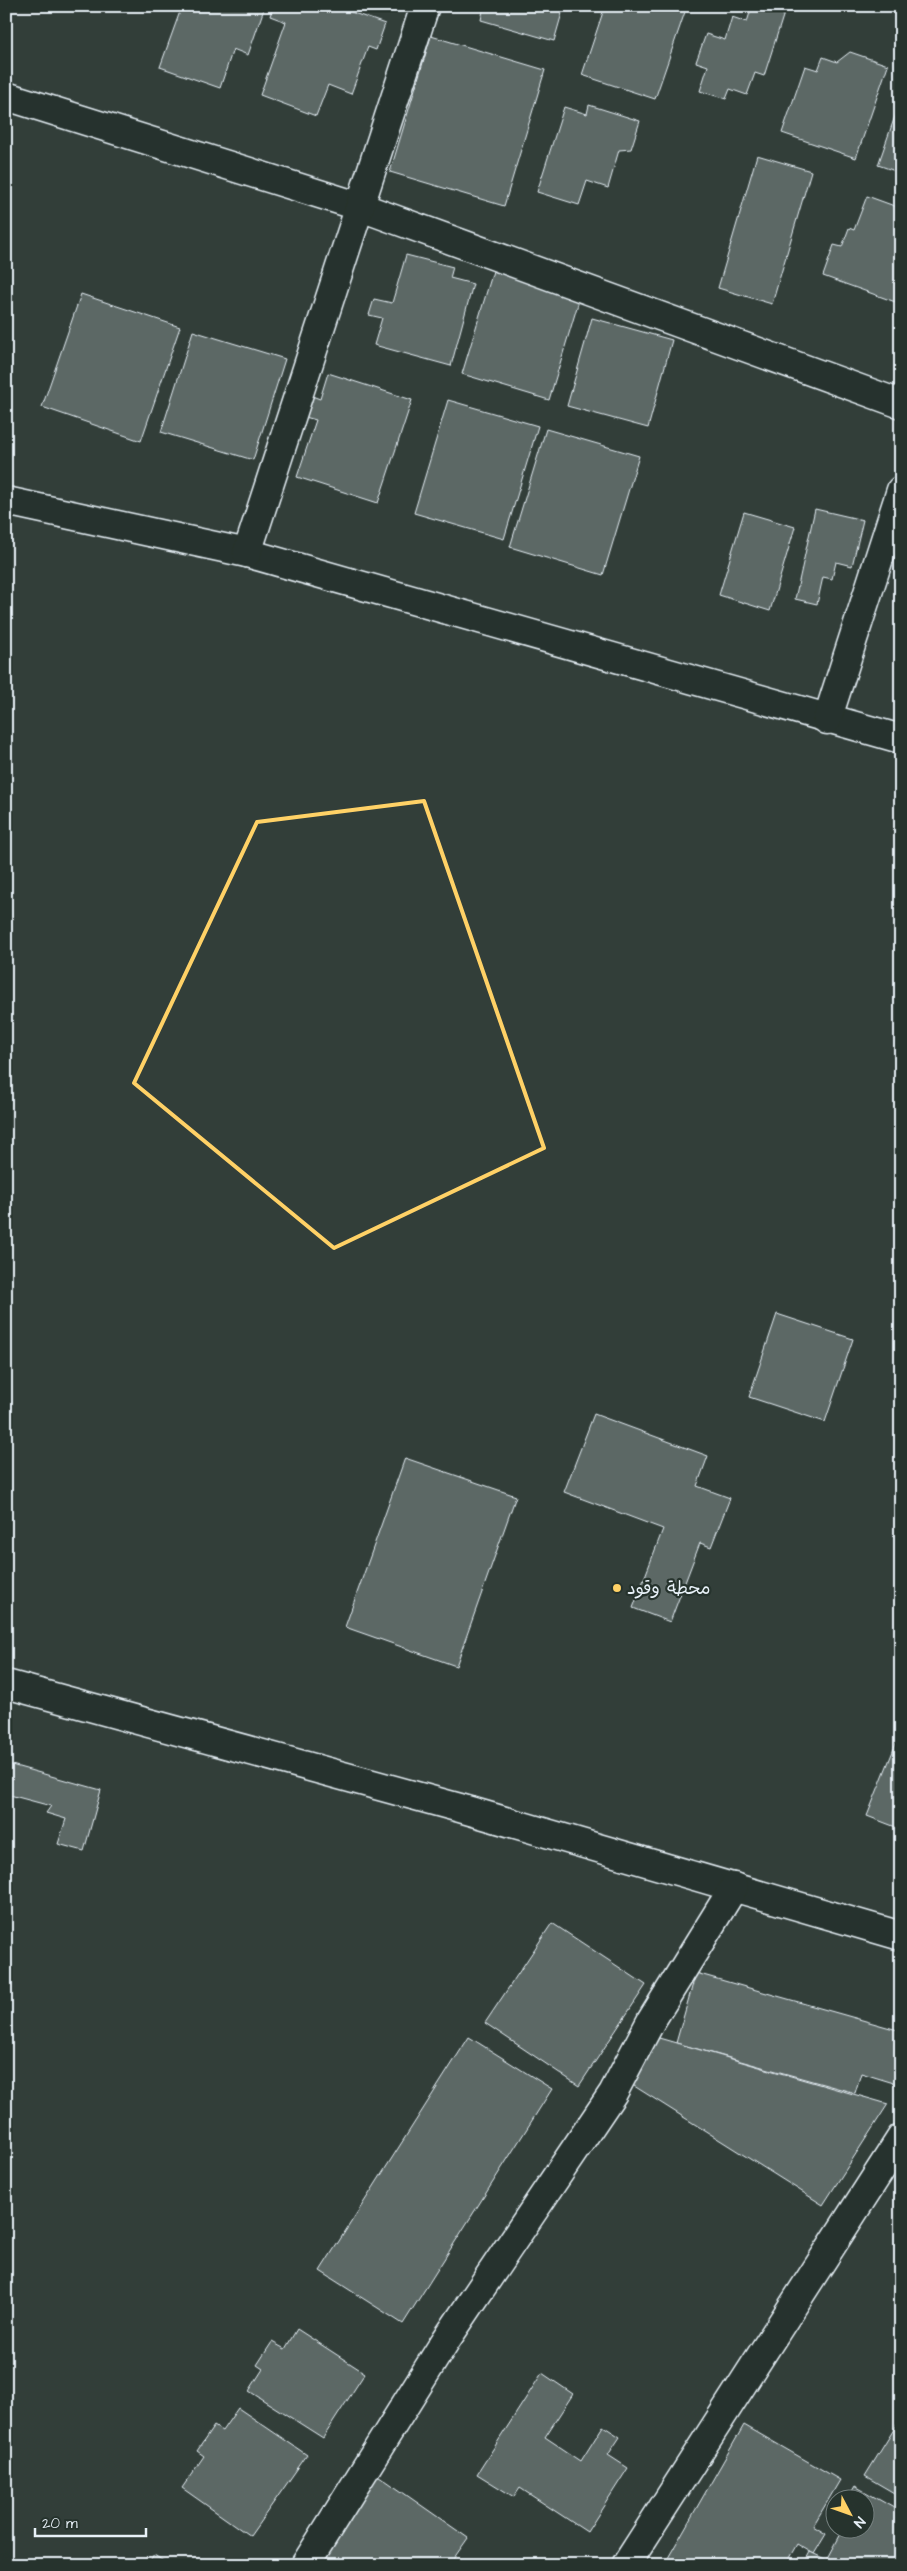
<svg xmlns="http://www.w3.org/2000/svg" width="907" height="2571" font-family="'Architects Daughter','Playpen Sans Arabic',sans-serif">
	<style>
		.building { fill: #5c6865; stroke: #e8f1f8 }
		.lines { fill: none; stroke-linecap: round; stroke-linejoin: round }
		.minor-casing { stroke: #e8f1f8; stroke-width: 31 }
		.minor { stroke: #26332d; stroke-width: 28 }
		.marked { fill: none; stroke: #ffd166; stroke-width: 4; stroke-linejoin: round }
		.poi-dot { fill: #ffd166; stroke: #26332d; stroke-width: 2 }
		.labels { text-anchor: middle; dominant-baseline: central; stroke-width: 4.5; stroke-linejoin: round; paint-order: stroke }
		.poi-label { font-size: 18px; fill: #e8f1f8; stroke: #26332d; text-anchor: start }
	</style>
	<rect width="100%" height="100%" fill="#323e39"/>
	<filter id="ink" filterUnits="userSpaceOnUse"><feTurbulence type="fractalNoise" baseFrequency=".02" numOctaves="2"/><feDisplacementMap in="SourceGraphic" scale="10" xChannelSelector="R" yChannelSelector="G"/><feConvolveMatrix kernelMatrix="1 2 1 2 8 2 1 2 1" color-interpolation-filters="sRGB"/></filter>
	<g filter="url(#ink)">
		<g class="building">
			<polygon points="182,6 265,6 248,55 233,49 220,88 160,67"/>
			<polygon points="273,6 334,6 385,24 376,50 368,47 351,94 328,85 316,116 260,95 286,22 270,16"/>
			<polygon points="484,6 564,6 554,41 481,20"/>
			<polygon points="605,6 687,6 655,99 582,75"/>
			<polygon points="752,6 771,6 785,10 764,76 755,73 747,95 730,89 726,99 700,91 708,66 696,62 706,34 725,40 732,17 747,22"/>
			<polygon points="431,36 545,70 504,206 390,172"/>
			<polygon points="850,52 888,65 856,158 782,133 805,66 818,70 823,57 837,62"/>
			<polygon points="901,99 901,173 878,165"/>
			<polygon points="589,105 640,121 631,149 619,150 608,188 587,181 579,205 537,192 564,107 587,114"/>
			<polygon points="757,155 811,171 772,304 718,288"/>
			<polygon points="867,196 900,208 901,206 901,304 823,276 834,245 842,247 849,228 854,230"/>
			<polygon points="406,255 453,267 450,278 473,284 451,366 374,345 382,318 369,315 374,299 392,303"/>
			<polygon points="493,271 580,297 549,400 462,374"/>
			<polygon points="81,294 180,327 141,441 42,407"/>
			<polygon points="592,318 672,340 648,428 567,406"/>
			<polygon points="193,331 285,359 253,460 161,432"/>
			<polygon points="328,373 412,400 378,503 297,477 316,420 305,417 312,396 320,399"/>
			<polygon points="448,400 538,426 504,539 414,513"/>
			<polygon points="546,429 639,456 603,575 510,547"/>
			<polygon points="815,509 863,520 852,566 836,562 832,579 823,577 817,604 795,599"/>
			<polygon points="744,512 795,527 770,611 719,595"/>
			<polygon points="777,1314 853,1339 825,1422 749,1397"/>
			<polygon points="594,1414 708,1456 697,1486 730,1498 711,1547 700,1543 670,1622 633,1608 663,1529 564,1492"/>
			<polygon points="405,1458 516,1496 456,1666 345,1627"/>
			<polygon points="901,1731 901,1829 867,1816"/>
			<polygon points="8,1764 101,1790 84,1851 58,1844 66,1819 46,1813 51,1806 6,1794"/>
			<polygon points="552,1923 646,1985 579,2086 485,2023"/>
			<polygon points="696,1973 901,2031 901,2072 897,2084 861,2073 855,2093 676,2043"/>
			<polygon points="652,2036 888,2104 823,2205 623,2079"/>
			<polygon points="469,2037 552,2089 403,2324 320,2271"/>
			<polygon points="297,2329 365,2373 323,2438 249,2391 263,2369 257,2365 272,2342 285,2349"/>
			<polygon points="542,2373 573,2394 545,2437 581,2461 603,2426 620,2437 608,2455 628,2468 587,2532 520,2488 514,2497 477,2474"/>
			<polygon points="238,2408 307,2455 250,2536 182,2488 204,2456 197,2451 214,2426 222,2431"/>
			<polygon points="901,2418 901,2497 865,2476"/>
			<polygon points="744,2425 840,2480 813,2526 826,2534 814,2554 797,2544 785,2565 664,2565"/>
			<polygon points="372,2471 468,2538 449,2565 307,2565"/>
			<polygon points="855,2486 901,2512 901,2565 803,2565 810,2552 827,2560 844,2528 864,2528 864,2498 848,2498"/>
			<polygon points="154,2555 170,2565 148,2565"/>
		</g>
		<g class="lines">
			<defs>
				<g id="minor">
					<polyline points="6,96 358,206 901,404"/>
					<polyline points="6,501 247,553 901,739"/>
					<polyline points="247,553 425,6"/>
					<polyline points="827,720 901,490"/>
					<polyline points="6,1684 460,1808 901,1936"/>
					<polyline points="305,2565 446,2340 613,2093 651,2021 734,1887"/>
					<polyline points="626,2565 901,2138"/>
				</g>
			</defs>
			<use href="#minor" class="minor-casing"/>
			<use href="#minor" class="minor"/>
		</g>
	</g>
	<path class="marked" d="M 424,801 L 544,1148 L 334,1248 L 134,1083 L 257,822 Z"/>
	<circle class="poi-dot" cx="617" cy="1588" r="5"/>
	<g class="labels">
		<g class="poi-label">
			<text x="627" y="1588">محطة وقود</text>
		</g>
	</g>
	<rect width="907" height="2571" fill="none" stroke="#26332d" stroke-width="25"/>
	<rect x="12" y="12" width="882" height="2546" fill="none" stroke="#e8f1f8" stroke-width="2" filter="url(#ink)"/>
	<g transform="translate(850 2514) rotate(131)"><circle r="24" fill="#26332d" stroke="#747f7e"/>
	<path d="M0-4L9 19L0 12L-9 19Z" fill="#ffd166"/>
	<text y="-8" font-size="14" font-weight="bold" text-anchor="middle" fill="#e8f1f8">N</text>
	</g>
	<path d="M35 2528v8h111v-8" fill="none" stroke="#e8f1f8" stroke-width="2.5"/>
	<text x="42" y="2528" font-size="15" fill="#e8f1f8" stroke="#26332d" stroke-width="4" paint-order="stroke">20 m</text>
</svg>
